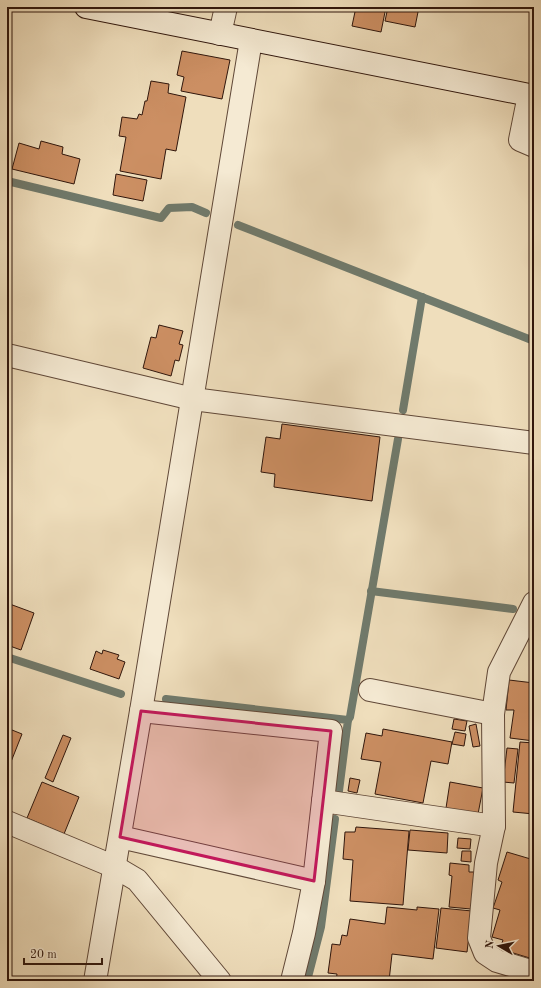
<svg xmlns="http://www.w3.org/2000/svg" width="541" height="988" font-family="'Old Standard TT',serif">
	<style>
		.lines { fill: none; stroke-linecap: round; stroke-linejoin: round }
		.stream { stroke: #707a6c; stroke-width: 8 }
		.building { fill: #cc8f63; stroke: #30160c }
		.street-casing { stroke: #604838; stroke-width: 24 }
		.secondary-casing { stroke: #30160c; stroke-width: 24 }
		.street { stroke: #f5ead3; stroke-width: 22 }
		.secondary { stroke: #f5ead3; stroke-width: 22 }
		.marked { fill: #c2185b; fill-opacity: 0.2; stroke: #c2185b; stroke-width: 3; stroke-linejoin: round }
	</style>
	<rect width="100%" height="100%" fill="#efdebc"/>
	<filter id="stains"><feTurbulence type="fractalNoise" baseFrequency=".005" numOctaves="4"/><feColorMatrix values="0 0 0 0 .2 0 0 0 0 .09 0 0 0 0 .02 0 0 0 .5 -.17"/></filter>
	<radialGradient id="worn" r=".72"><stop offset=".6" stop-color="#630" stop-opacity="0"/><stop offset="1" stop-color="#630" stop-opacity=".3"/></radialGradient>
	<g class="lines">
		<g class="stream">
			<polyline points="7,181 161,218 169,208 192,207 206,213"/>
			<polyline points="238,225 534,341"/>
			<polyline points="403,410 422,297"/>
			<polyline points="371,591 513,609"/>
			<polyline points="7,657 121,694"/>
			<polyline points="166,699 348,720 339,791"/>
			<polyline points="348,720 350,717 398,439"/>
			<polyline points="307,981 321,927 335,819"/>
		</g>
	</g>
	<g class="building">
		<polygon points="356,7 386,7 381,32 352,26"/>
		<polygon points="388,7 419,7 415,27 385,21"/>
		<polygon points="7,36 11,37 9,54 7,54"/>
		<polygon points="182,51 230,60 222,99 181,91 184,77 177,75"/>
		<polygon points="151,81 169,84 168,93 186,97 176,151 166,149 161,179 120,171 126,137 119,136 122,117 137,119 139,114 142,115 145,101 147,101"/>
		<polygon points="41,141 63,147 62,154 80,159 74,184 12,169 19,143 39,149"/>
		<polygon points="116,174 147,180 143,201 113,195"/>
		<polygon points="159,325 183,331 179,344 183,345 179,361 175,360 171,376 143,368 151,337 156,338"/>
		<polygon points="282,424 380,437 372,501 274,487 275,474 261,472 266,437 280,439"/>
		<polygon points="7,603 34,613 21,650 7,645"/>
		<polygon points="103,650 119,655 117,659 125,662 119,679 90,669 96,651 102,654"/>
		<polygon points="509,680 534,683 534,741 510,738 514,710 506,710"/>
		<polygon points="454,719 467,721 465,731 452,729"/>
		<polygon points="476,724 480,746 473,747 469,726"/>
		<polygon points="7,728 22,734 7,772"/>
		<polygon points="383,729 452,742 448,764 431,761 423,803 375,794 381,762 361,759 366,733 382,736"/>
		<polygon points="455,732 466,734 464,746 452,744"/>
		<polygon points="63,735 71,738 53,782 45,778"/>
		<polygon points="520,742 534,743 534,814 513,812"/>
		<polygon points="507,748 518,749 514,783 503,782"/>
		<polygon points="350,778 360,780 357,793 348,791"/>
		<polygon points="42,782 79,797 64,834 27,818"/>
		<polygon points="450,782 483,788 478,814 446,808"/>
		<polygon points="356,827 409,831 403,905 350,901 353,860 343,859 345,832 355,832"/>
		<polygon points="410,830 448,833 447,853 408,850"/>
		<polygon points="458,838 471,839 470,849 457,848"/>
		<polygon points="462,851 471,851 471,862 461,861"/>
		<polygon points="507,852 534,860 534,939 532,945 534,946 534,954 533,959 500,949 503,940 492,937 500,910 493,908 502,882 498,880"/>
		<polygon points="450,863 469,865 469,872 474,872 471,909 449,907 452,876 449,875"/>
		<polygon points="387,907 417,910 417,907 439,909 433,959 392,954 389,981 336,981 337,974 328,973 332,944 340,945 342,935 347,936 350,919 385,924"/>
		<polygon points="441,908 472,911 467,952 436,948"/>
	</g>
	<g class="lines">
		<defs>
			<g id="street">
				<polyline points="220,34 226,7"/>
				<polyline points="529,95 520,140 534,146"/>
				<polyline points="7,355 193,399 534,443"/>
				<polyline points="534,603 499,672 493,714 494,826 486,863 479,938 485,953 497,961 534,972"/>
				<polyline points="370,690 493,714"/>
				<polyline points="141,711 331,731 323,801"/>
				<polyline points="7,822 115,867 137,880 220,981"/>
				<polyline points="120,837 314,881"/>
				<polyline points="95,981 141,711 251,40"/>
				<polyline points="292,981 304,933 314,881 323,801 494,826"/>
			</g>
			<polyline id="secondary" points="86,7 534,96"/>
		</defs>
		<use href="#street" class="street-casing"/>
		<use href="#secondary" class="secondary-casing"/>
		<use href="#street" class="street"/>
		<use href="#secondary" class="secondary"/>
	</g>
	<path class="marked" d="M 141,711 L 331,731 L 314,881 L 120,837 Z"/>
	<rect width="541" height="988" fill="none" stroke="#efdebc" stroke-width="24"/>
	<rect x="8" y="8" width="525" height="972" fill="none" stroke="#30160c" stroke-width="2"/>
	<rect x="12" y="12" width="517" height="964" fill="none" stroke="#30160c"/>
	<g transform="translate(499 946) rotate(279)" stroke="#f5ead3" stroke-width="3" paint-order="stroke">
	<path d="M0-3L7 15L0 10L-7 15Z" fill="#30160c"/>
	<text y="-6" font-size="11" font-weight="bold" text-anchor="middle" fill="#30160c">N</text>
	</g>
	<path d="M24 958v6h78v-6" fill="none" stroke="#30160c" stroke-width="2"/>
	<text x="30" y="958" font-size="12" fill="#30160c" stroke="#f5ead3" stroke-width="3" paint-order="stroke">20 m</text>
	<rect width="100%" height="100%" filter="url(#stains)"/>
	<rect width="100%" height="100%" fill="url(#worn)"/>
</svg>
